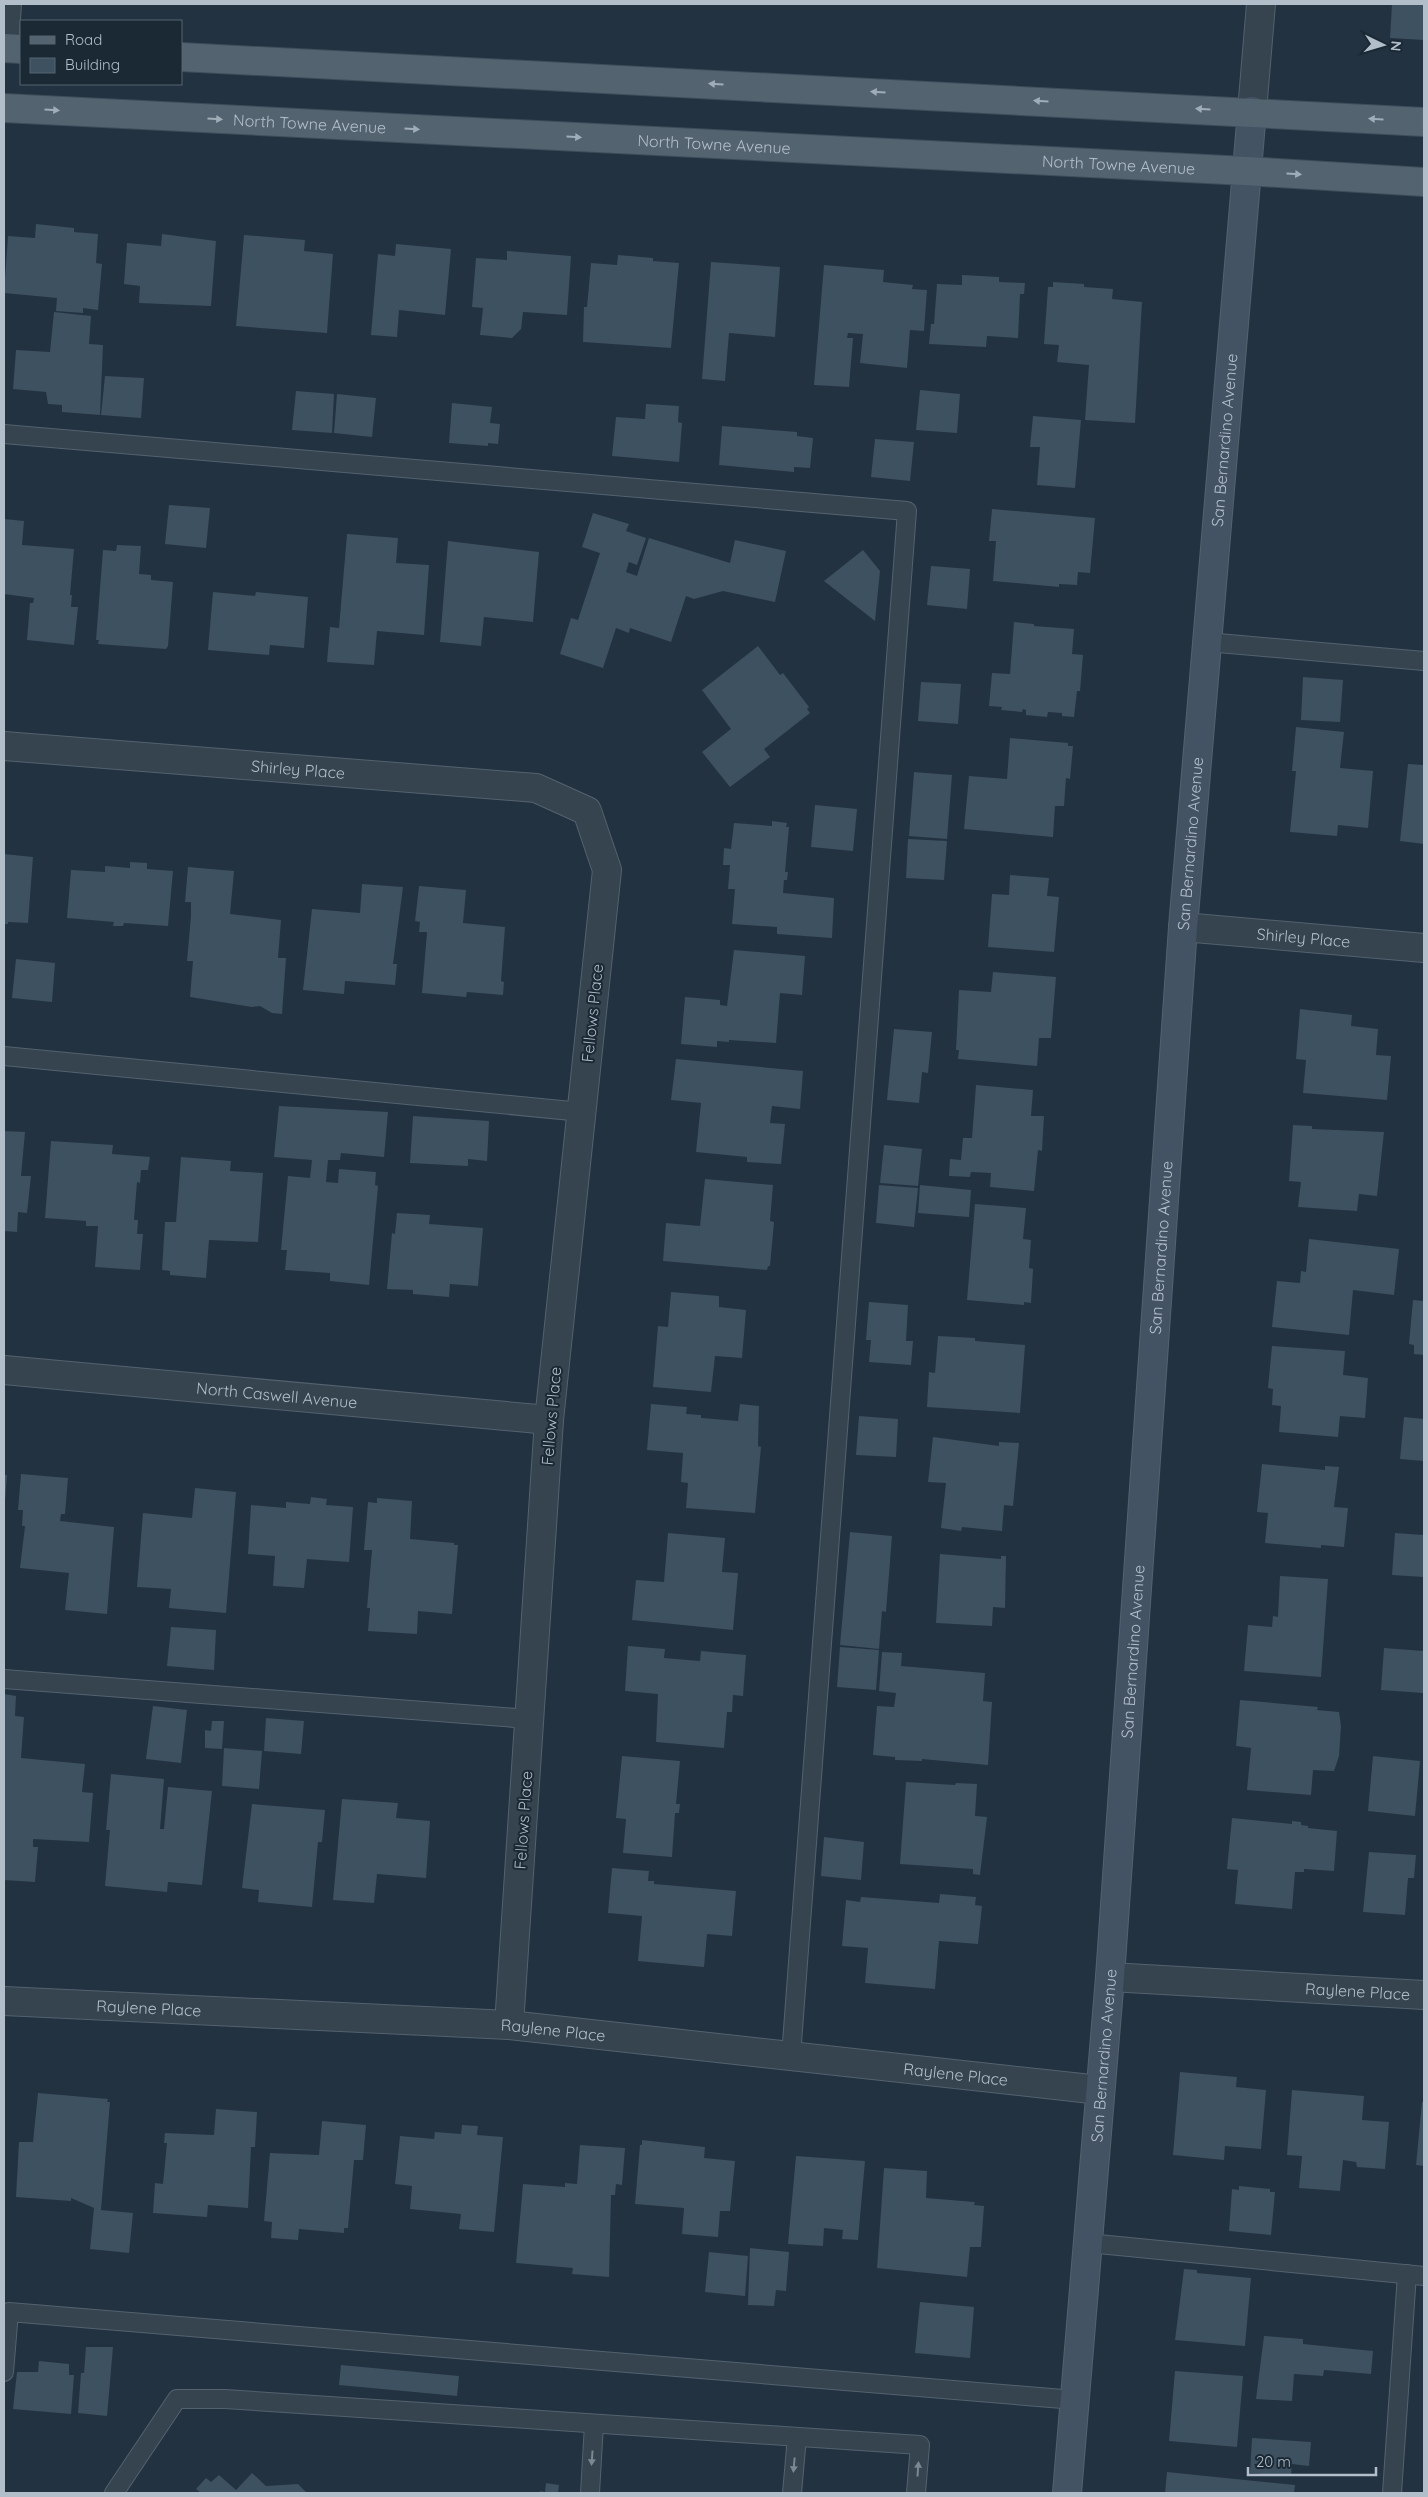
<svg xmlns="http://www.w3.org/2000/svg" width="1428" height="2497" font-family="Quicksand,sans-serif">
	<style>
		.building { fill: #3d5160 }
		.lines { fill: none; stroke-linecap: round; stroke-linejoin: round }
		.service-casing { stroke: #54626e; stroke-width: 20 }
		.minor-casing { stroke: #54626e; stroke-width: 30 }
		.secondary-casing { stroke: #54626e; stroke-width: 30 }
		.primary-casing { stroke: #3f4d59; stroke-width: 30 }
		.service { stroke: #364450; stroke-width: 18 }
		.minor { stroke: #364450; stroke-width: 28 }
		.secondary { stroke: #445364; stroke-width: 28 }
		.primary { stroke: #546370; stroke-width: 28 }
		.oneway { fill: #9fadb9 }
		.oneway2 { fill: #7a8894 }
		.labels { text-anchor: middle; dominant-baseline: central; stroke-width: 4; stroke-linejoin: round; paint-order: stroke }
		.street-label { font-size: 16px; fill: #b2bfcb; stroke: #1b2935 }
	</style>
	<rect width="100%" height="100%" fill="#223241"/>
	<g class="building">
		<polygon points="1392,4 1424,4 1424,40 1390,38"/>
		<polygon points="36,224 74,228 74,232 98,234 96,263 102,264 98,310 83,308 83,313 56,311 57,298 4,293 8,236 35,238"/>
		<polygon points="162,234 216,241 211,306 139,303 140,286 124,284 127,243 161,246"/>
		<polygon points="244,235 305,240 304,251 333,254 327,333 236,326"/>
		<polygon points="396,244 451,249 445,315 399,310 397,337 371,335 378,254 395,256"/>
		<polygon points="507,251 571,256 567,315 523,312 521,329 512,338 480,335 483,308 472,307 476,258 507,260"/>
		<polygon points="618,255 653,258 653,261 679,263 671,348 583,342 584,307 587,307 591,263 617,265"/>
		<polygon points="711,262 780,267 775,337 729,333 725,381 702,379"/>
		<polygon points="824,265 884,270 883,282 913,285 912,289 927,290 924,331 910,330 907,368 860,363 863,334 848,333 847,338 853,338 849,387 814,385"/>
		<polygon points="962,275 999,277 999,282 1025,283 1024,294 1020,294 1018,338 987,336 986,347 929,344 931,324 934,324 937,284 962,285"/>
		<polygon points="1053,282 1084,284 1084,287 1113,289 1112,299 1142,302 1135,423 1085,420 1089,365 1057,362 1059,345 1044,344 1048,287 1053,287"/>
		<polygon points="54,312 91,316 89,344 103,345 100,415 62,412 62,405 48,404 46,392 13,389 16,350 50,352"/>
		<polygon points="105,376 144,378 141,418 101,415"/>
		<polygon points="920,390 960,394 957,433 916,430"/>
		<polygon points="296,391 334,394 332,433 292,430"/>
		<polygon points="337,394 376,398 372,437 334,433"/>
		<polygon points="452,403 492,407 490,423 500,424 498,444 488,443 488,446 449,443"/>
		<polygon points="646,404 679,406 678,422 682,423 679,462 612,456 616,417 645,419"/>
		<polygon points="1033,416 1081,420 1075,488 1037,485 1040,447 1030,447"/>
		<polygon points="722,426 797,432 797,436 813,438 810,468 794,467 794,472 719,465"/>
		<polygon points="875,439 914,442 910,481 871,477"/>
		<polygon points="169,505 210,508 206,548 165,544"/>
		<polygon points="992,509 1095,518 1090,573 1078,572 1077,585 1059,584 1059,587 993,581 996,541 989,541"/>
		<polygon points="593,513 629,524 626,531 646,538 637,565 629,562 626,572 637,576 649,538 730,563 735,540 786,551 775,602 723,591 694,599 686,596 671,642 630,628 629,633 616,628 603,668 560,654 571,618 578,620 600,553 582,547"/>
		<polygon points="4,519 24,521 22,545 74,549 70,595 72,595 71,607 78,607 74,645 27,640 30,603 33,603 34,598 4,594"/>
		<polygon points="347,534 398,538 396,563 429,565 424,635 377,631 374,665 327,662 330,627 339,628"/>
		<polygon points="448,541 539,552 533,622 484,617 481,646 440,642"/>
		<polygon points="117,545 141,546 139,574 151,575 151,580 173,582 168,646 166,649 98,644 99,640 96,640 103,550 116,551"/>
		<polygon points="863,550 880,571 875,621 824,581"/>
		<polygon points="931,566 970,569 967,609 927,605"/>
		<polygon points="213,592 255,596 256,592 308,597 304,648 270,645 269,655 208,650"/>
		<polygon points="1014,622 1034,624 1034,626 1074,629 1072,654 1083,655 1080,691 1077,691 1074,717 1062,716 1062,713 1048,712 1047,717 1026,715 1026,710 1023,709 1022,712 1001,710 1002,707 989,706 992,673 1010,674"/>
		<polygon points="758,646 780,675 783,673 809,707 807,709 810,713 764,749 770,757 730,787 702,752 731,729 702,690"/>
		<polygon points="1303,677 1343,680 1340,722 1301,720"/>
		<polygon points="921,682 961,684 958,724 918,721"/>
		<polygon points="1296,727 1344,732 1340,768 1373,771 1368,828 1338,825 1337,836 1290,832 1296,771 1292,771"/>
		<polygon points="1010,738 1068,743 1068,746 1073,746 1070,779 1066,778 1064,806 1055,806 1053,837 964,829 969,776 1007,779"/>
		<polygon points="1408,764 1424,765 1424,844 1400,841"/>
		<polygon points="914,772 952,775 947,839 909,836"/>
		<polygon points="815,805 857,809 853,851 811,847"/>
		<polygon points="772,821 787,823 786,827 789,827 785,872 788,872 787,880 784,880 783,893 834,898 832,938 777,934 777,927 732,924 735,889 728,889 730,865 723,865 724,848 731,849 734,823 772,826"/>
		<polygon points="908,839 947,841 944,880 906,878"/>
		<polygon points="4,854 33,857 28,923 8,922 8,924 4,924"/>
		<polygon points="130,862 147,863 147,869 173,871 168,926 124,923 123,926 113,926 114,922 67,918 71,870 105,872 105,866 130,868"/>
		<polygon points="188,867 234,871 230,914 281,920 278,958 286,958 282,1014 272,1013 260,1006 252,1007 190,997 193,961 187,961 191,916 191,902 185,902"/>
		<polygon points="1010,875 1049,878 1047,896 1059,897 1054,952 988,947 992,894 1009,895"/>
		<polygon points="362,884 403,887 393,964 397,964 395,985 345,981 344,994 303,990 312,909 360,913"/>
		<polygon points="419,886 466,890 463,923 505,927 501,981 504,982 503,995 467,992 466,997 422,993 427,932 419,932 420,922 415,921"/>
		<polygon points="734,950 805,956 802,995 780,993 776,1043 729,1040 729,1042 717,1041 717,1047 681,1044 685,997 720,1000 720,1005 727,1006"/>
		<polygon points="16,959 55,963 52,1002 12,998"/>
		<polygon points="993,972 1056,977 1051,1038 1039,1038 1037,1066 958,1059 959,1050 956,1050 959,990 991,992"/>
		<polygon points="1300,1009 1352,1015 1351,1026 1378,1029 1376,1055 1391,1056 1387,1100 1303,1093 1306,1060 1296,1059"/>
		<polygon points="894,1029 932,1032 928,1073 922,1072 919,1103 887,1100"/>
		<polygon points="676,1059 803,1071 800,1109 772,1106 770,1123 785,1124 781,1164 747,1162 747,1157 696,1152 701,1103 671,1100"/>
		<polygon points="976,1085 1033,1090 1031,1116 1044,1116 1042,1151 1038,1150 1034,1191 990,1187 991,1173 971,1172 970,1177 949,1176 950,1159 961,1160 963,1138 972,1138"/>
		<polygon points="279,1106 388,1112 384,1157 341,1153 340,1160 328,1160 326,1182 338,1183 339,1169 376,1172 375,1185 378,1186 369,1285 330,1281 330,1273 285,1270 287,1250 281,1250 288,1176 310,1178 312,1160 274,1157"/>
		<polygon points="413,1116 489,1121 487,1161 468,1159 468,1166 410,1163"/>
		<polygon points="1293,1125 1312,1126 1312,1129 1384,1132 1377,1196 1359,1194 1357,1211 1298,1207 1301,1182 1289,1181"/>
		<polygon points="4,1131 25,1132 21,1176 31,1176 27,1213 18,1212 17,1232 4,1231"/>
		<polygon points="51,1141 113,1145 112,1154 150,1157 148,1170 141,1170 140,1183 137,1182 134,1220 138,1220 137,1234 143,1234 140,1270 95,1267 98,1226 86,1226 86,1221 45,1218"/>
		<polygon points="884,1145 922,1149 918,1186 880,1183"/>
		<polygon points="181,1157 231,1161 230,1171 263,1173 258,1242 209,1240 206,1278 170,1275 170,1271 162,1270 165,1222 176,1222"/>
		<polygon points="705,1179 773,1185 770,1221 774,1222 770,1266 768,1266 767,1270 663,1261 666,1223 700,1226"/>
		<polygon points="879,1185 918,1188 914,1227 876,1223"/>
		<polygon points="920,1185 971,1190 969,1217 918,1213"/>
		<polygon points="975,1204 1026,1208 1023,1239 1031,1240 1029,1268 1033,1269 1031,1303 1024,1302 1024,1305 967,1300"/>
		<polygon points="397,1213 430,1215 429,1224 483,1228 478,1286 450,1284 449,1297 413,1294 413,1290 387,1289 392,1233 395,1234"/>
		<polygon points="1309,1239 1399,1249 1394,1295 1353,1290 1349,1335 1272,1327 1277,1281 1300,1283 1301,1271 1306,1272"/>
		<polygon points="671,1292 719,1296 719,1307 746,1310 742,1358 715,1356 711,1392 653,1387 658,1326 668,1327"/>
		<polygon points="1413,1300 1424,1301 1424,1355 1414,1354 1414,1345 1409,1344"/>
		<polygon points="869,1302 908,1305 906,1341 913,1341 911,1365 869,1362 871,1340 866,1340"/>
		<polygon points="938,1336 975,1338 975,1341 1025,1345 1020,1413 927,1407 929,1372 935,1373"/>
		<polygon points="1272,1346 1345,1351 1343,1375 1368,1378 1365,1418 1340,1416 1338,1437 1279,1432 1281,1406 1272,1405 1273,1389 1268,1388"/>
		<polygon points="651,1404 687,1407 686,1414 701,1415 701,1418 738,1421 740,1404 759,1406 758,1446 761,1447 755,1513 686,1508 688,1483 681,1482 683,1453 647,1450"/>
		<polygon points="859,1416 898,1419 896,1457 856,1455"/>
		<polygon points="1404,1417 1424,1419 1424,1461 1400,1459"/>
		<polygon points="933,1437 999,1446 999,1442 1019,1443 1013,1506 1004,1505 1002,1531 962,1527 961,1531 941,1528 946,1483 928,1482"/>
		<polygon points="1262,1464 1325,1470 1325,1466 1339,1467 1334,1507 1348,1508 1344,1547 1321,1545 1321,1548 1265,1543 1268,1513 1257,1512"/>
		<polygon points="21,1474 68,1478 65,1514 61,1514 60,1521 114,1527 107,1614 65,1610 69,1573 20,1568 25,1526 22,1526 23,1510 18,1510"/>
		<polygon points="4,1475 7,1475 5,1501 4,1501"/>
		<polygon points="195,1488 236,1492 226,1613 169,1608 171,1589 137,1587 143,1513 192,1518"/>
		<polygon points="311,1497 327,1499 326,1505 353,1507 349,1562 307,1559 304,1588 273,1586 275,1556 248,1554 251,1505 286,1508 286,1502 310,1504"/>
		<polygon points="377,1498 412,1501 410,1539 454,1543 454,1545 458,1545 452,1614 418,1611 417,1634 368,1631 370,1608 367,1608 372,1550 364,1550 368,1502 377,1503"/>
		<polygon points="850,1532 892,1536 886,1612 882,1611 879,1649 840,1645"/>
		<polygon points="668,1533 725,1538 722,1572 738,1573 733,1630 632,1620 636,1580 664,1582"/>
		<polygon points="1395,1533 1424,1535 1424,1577 1392,1575"/>
		<polygon points="940,1554 1001,1559 1001,1556 1006,1556 1005,1608 993,1607 992,1626 936,1623"/>
		<polygon points="1280,1576 1328,1579 1321,1677 1244,1671 1248,1625 1272,1627 1273,1616 1278,1617"/>
		<polygon points="171,1627 216,1630 214,1670 167,1666"/>
		<polygon points="628,1646 665,1649 664,1658 700,1661 701,1651 746,1655 743,1696 733,1695 732,1712 727,1712 724,1748 656,1742 658,1694 625,1691"/>
		<polygon points="840,1647 879,1650 876,1690 837,1687"/>
		<polygon points="1384,1648 1424,1651 1423,1693 1381,1690"/>
		<polygon points="882,1652 902,1653 901,1666 985,1673 983,1701 992,1702 988,1765 922,1759 922,1761 895,1760 895,1757 873,1755 877,1706 894,1707 896,1693 879,1691"/>
		<polygon points="4,1694 16,1696 15,1716 24,1717 21,1758 85,1764 82,1792 93,1793 89,1842 33,1839 33,1847 38,1847 35,1882 4,1880"/>
		<polygon points="1240,1700 1318,1707 1317,1710 1339,1712 1341,1726 1339,1756 1334,1771 1313,1770 1311,1795 1247,1790 1251,1748 1236,1746"/>
		<polygon points="153,1706 187,1710 181,1763 146,1759"/>
		<polygon points="266,1718 304,1721 301,1754 264,1751"/>
		<polygon points="212,1721 224,1721 222,1749 205,1748 205,1730 211,1731"/>
		<polygon points="224,1748 262,1751 259,1789 222,1786"/>
		<polygon points="622,1756 680,1761 676,1804 680,1804 679,1813 675,1813 672,1857 623,1853 626,1819 616,1818"/>
		<polygon points="1373,1756 1420,1761 1415,1816 1368,1811"/>
		<polygon points="111,1774 164,1779 160,1829 164,1829 168,1787 212,1791 202,1885 168,1882 167,1892 105,1886 110,1830 106,1830"/>
		<polygon points="906,1782 955,1785 956,1783 977,1784 975,1816 987,1817 980,1875 973,1874 973,1869 900,1864"/>
		<polygon points="342,1799 398,1803 396,1818 430,1821 426,1878 377,1874 374,1903 333,1900"/>
		<polygon points="252,1804 325,1810 322,1842 318,1842 312,1907 258,1902 259,1890 242,1888"/>
		<polygon points="1232,1818 1292,1824 1292,1821 1301,1822 1301,1825 1308,1826 1308,1828 1337,1831 1334,1871 1304,1869 1304,1872 1295,1872 1292,1909 1235,1904 1238,1870 1227,1869"/>
		<polygon points="824,1837 864,1842 861,1880 821,1876"/>
		<polygon points="1369,1852 1416,1855 1414,1878 1408,1878 1405,1915 1363,1912"/>
		<polygon points="612,1868 649,1871 648,1881 654,1881 654,1884 736,1891 732,1936 707,1934 704,1967 638,1961 642,1916 608,1913"/>
		<polygon points="940,1894 976,1897 975,1905 982,1906 978,1944 939,1941 935,1989 865,1983 868,1948 842,1946 846,1900 860,1902 861,1897 939,1903"/>
		<polygon points="1180,2072 1237,2077 1236,2087 1266,2090 1261,2149 1225,2146 1224,2160 1173,2155"/>
		<polygon points="1292,2090 1364,2096 1362,2120 1389,2122 1385,2169 1357,2167 1356,2162 1343,2160 1340,2191 1299,2188 1302,2156 1287,2155"/>
		<polygon points="38,2093 108,2099 107,2102 110,2102 101,2210 133,2213 129,2253 90,2249 94,2208 71,2198 71,2201 16,2197 19,2142 33,2142"/>
		<polygon points="1422,2102 1424,2102 1424,2166 1416,2165"/>
		<polygon points="216,2109 257,2112 255,2147 251,2147 248,2208 208,2205 207,2217 153,2213 155,2183 163,2184 167,2143 164,2143 165,2133 214,2135"/>
		<polygon points="322,2121 366,2125 363,2160 354,2160 348,2228 344,2228 344,2233 299,2229 298,2240 271,2238 272,2222 264,2221 270,2153 319,2155"/>
		<polygon points="462,2125 478,2126 477,2135 503,2137 494,2232 459,2229 461,2214 410,2209 412,2186 395,2184 400,2136 434,2139 435,2132 461,2134"/>
		<polygon points="642,2140 705,2147 704,2158 735,2161 730,2211 720,2211 718,2237 682,2234 684,2208 635,2204 640,2145 642,2145"/>
		<polygon points="580,2145 625,2148 622,2185 616,2184 615,2195 611,2195 609,2277 572,2274 573,2268 516,2263 523,2184 565,2187 565,2183 577,2184"/>
		<polygon points="796,2156 865,2161 858,2240 842,2239 843,2230 824,2228 823,2246 788,2244"/>
		<polygon points="884,2168 927,2171 926,2198 975,2202 974,2205 984,2206 981,2247 970,2247 967,2277 877,2268"/>
		<polygon points="1239,2186 1270,2189 1270,2192 1275,2192 1271,2235 1229,2231 1232,2189 1239,2190"/>
		<polygon points="750,2248 789,2252 786,2291 776,2290 774,2306 748,2305"/>
		<polygon points="709,2252 748,2256 745,2296 705,2292"/>
		<polygon points="1184,2269 1197,2270 1197,2273 1251,2278 1245,2346 1175,2340"/>
		<polygon points="920,2302 974,2307 970,2358 915,2353"/>
		<polygon points="1264,2336 1303,2339 1303,2344 1373,2351 1371,2374 1324,2370 1323,2376 1294,2374 1292,2401 1256,2399"/>
		<polygon points="86,2347 113,2347 107,2416 78,2413 81,2373 84,2373"/>
		<polygon points="39,2361 69,2364 69,2375 74,2375 71,2414 13,2409 17,2372 38,2372"/>
		<polygon points="341,2365 459,2376 457,2396 339,2385"/>
		<polygon points="1175,2371 1243,2376 1237,2447 1169,2441"/>
		<polygon points="1252,2438 1311,2442 1309,2466 1292,2464 1291,2476 1250,2473"/>
		<polygon points="1167,2472 1295,2485 1294,2493 1165,2493"/>
		<polygon points="252,2473 266,2486 298,2484 307,2493 201,2493 196,2489 206,2478 211,2482 219,2475 236,2490"/>
		<polygon points="546,2483 559,2485 558,2493 540,2493 540,2491 545,2492"/>
	</g>
	<g class="lines">
		<defs>
			<g id="service">
				<polyline points="9,48 12,4"/>
				<polyline points="4,434 907,511 791,2056"/>
				<polyline points="1207,642 1424,661"/>
				<polyline points="4,1056 582,1112"/>
				<polyline points="4,1679 529,1719"/>
				<polyline points="1088,2243 1424,2276"/>
				<polyline points="4,2372 9,2312 1075,2400"/>
				<polyline points="114,2493 177,2399 225,2399 920,2445 916,2493"/>
				<polyline points="590,2493 594,2424"/>
				<polyline points="792,2493 797,2437"/>
				<polyline points="1392,2493 1407,2274"/>
			</g>
			<g id="minor">
				<polyline points="1252,111 1261,4"/>
				<path id="s1" d="M 4,746 L 536,788 L 587,811 L 607,870 L 549,1420 L 509,2025"/>
				<path id="s2" d="M 1183,927 L 1424,948"/>
				<path id="s3" d="M 4,1370 L 549,1420"/>
				<path id="s4" d="M 1110,1977 L 1424,1995"/>
				<path id="s5" d="M 4,2001 L 509,2025 L 1100,2090"/>
			</g>
			<g id="secondary">
				<path id="s6" d="M 1067,2493 L 1110,1977 L 1183,927 L 1252,111"/>
			</g>
			<g id="primary">
				<polyline points="4,48 21,49"/>
				<polyline points="181,57 1424,122"/>
				<path id="s7" d="M 4,108 L 1246,171 L 1424,182"/>
			</g>
		</defs>
		<use href="#service" class="service-casing"/>
		<use href="#minor" class="minor-casing"/>
		<use href="#secondary" class="secondary-casing"/>
		<use href="#primary" class="primary-casing"/>
		<use href="#service" class="service"/>
		<use href="#minor" class="minor"/>
		<use href="#secondary" class="secondary"/>
		<use href="#primary" class="primary"/>
	</g>
	<defs><path id="oneway-solid" d="M-6-.8H1V-3.2L6.5 0L1 3.2V.8H-6Z" transform="scale(1.25)"/></defs>
	<g class="oneway">
		<use href="#oneway-solid" transform="translate(716 84) rotate(-177)"/>
		<use href="#oneway-solid" transform="translate(878 92) rotate(-177)"/>
		<use href="#oneway-solid" transform="translate(1041 101) rotate(-177)"/>
		<use href="#oneway-solid" transform="translate(1203 109) rotate(-177)"/>
		<use href="#oneway-solid" transform="translate(52 110) rotate(3)"/>
		<use href="#oneway-solid" transform="translate(215 119) rotate(3)"/>
		<use href="#oneway-solid" transform="translate(1376 119) rotate(-177)"/>
		<use href="#oneway-solid" transform="translate(412 129) rotate(3)"/>
		<use href="#oneway-solid" transform="translate(574 137) rotate(3)"/>
		<use href="#oneway-solid" transform="translate(1294 174) rotate(4)"/>
	</g>
	<g class="oneway2">
		<use href="#oneway-solid" transform="translate(592 2458) rotate(94)"/>
		<use href="#oneway-solid" transform="translate(794 2465) rotate(95)"/>
		<use href="#oneway-solid" transform="translate(918 2469) rotate(-86)"/>
	</g>
	<g class="labels">
		<g class="street-label">
			<text stroke="none"><textPath href="#s7" startOffset="306">North Towne Avenue</textPath></text>
			<text stroke="none"><textPath href="#s7" startOffset="711">North Towne Avenue</textPath></text>
			<text stroke="none"><textPath href="#s7" startOffset="1116">North Towne Avenue</textPath></text>
			<text stroke="none"><textPath href="#s6" startOffset="2059">San Bernardino Avenue</textPath></text>
			<text stroke="none"><textPath href="#s1" startOffset="295">Shirley Place</textPath></text>
			<text stroke="none"><textPath href="#s6" startOffset="1654">San Bernardino Avenue</textPath></text>
			<text stroke="none"><textPath href="#s2" startOffset="121">Shirley Place</textPath></text>
			<text transform="translate(592 1013) rotate(-84)">Fellows Place</text>
			<text stroke="none"><textPath href="#s6" startOffset="1249">San Bernardino Avenue</textPath></text>
			<text stroke="none"><textPath href="#s3" startOffset="274">North Caswell Avenue</textPath></text>
			<text transform="translate(551 1416) rotate(-85)">Fellows Place</text>
			<text stroke="none"><textPath href="#s6" startOffset="844">San Bernardino Avenue</textPath></text>
			<text transform="translate(523 1820) rotate(-86)">Fellows Place</text>
			<text stroke="none"><textPath href="#s4" startOffset="248">Raylene Place</textPath></text>
			<text stroke="none"><textPath href="#s5" startOffset="145">Raylene Place</textPath></text>
			<text stroke="none"><textPath href="#s5" startOffset="550">Raylene Place</textPath></text>
			<text stroke="none"><textPath href="#s6" startOffset="439">San Bernardino Avenue</textPath></text>
			<text stroke="none"><textPath href="#s5" startOffset="955">Raylene Place</textPath></text>
		</g>
	</g>
	<rect width="1428" height="2497" fill="none" stroke="#b2bfcb" stroke-width="10"/>
	<rect x="20" y="20" width="162" height="65" fill="#1b2935" stroke="#576571"/>
	<rect x="30" y="36" width="25" height="8" fill="#546370" stroke="#576571"/>
	<text x="65" y="45" font-size="15" fill="#b2bfcb">Road</text>
	<rect x="30" y="58" width="25" height="15" fill="#3d5160" stroke="#576571"/>
	<text x="65" y="70" font-size="15" fill="#b2bfcb">Building</text>
	<g transform="translate(1383 45) rotate(95)" stroke="#1b2935" stroke-width="4" paint-order="stroke">
	<path d="M0-4L9 19L0 12L-9 19Z" fill="#b2bfcb"/>
	<text y="-8" font-size="14" font-weight="bold" text-anchor="middle" fill="#b2bfcb">N</text>
	</g>
	<path d="M1248 2467v8h128v-8" fill="none" stroke="#b2bfcb" stroke-width="2.5"/>
	<text x="1256" y="2467" font-size="15" fill="#b2bfcb" stroke="#1b2935" stroke-width="4" paint-order="stroke">20 m</text>
</svg>
